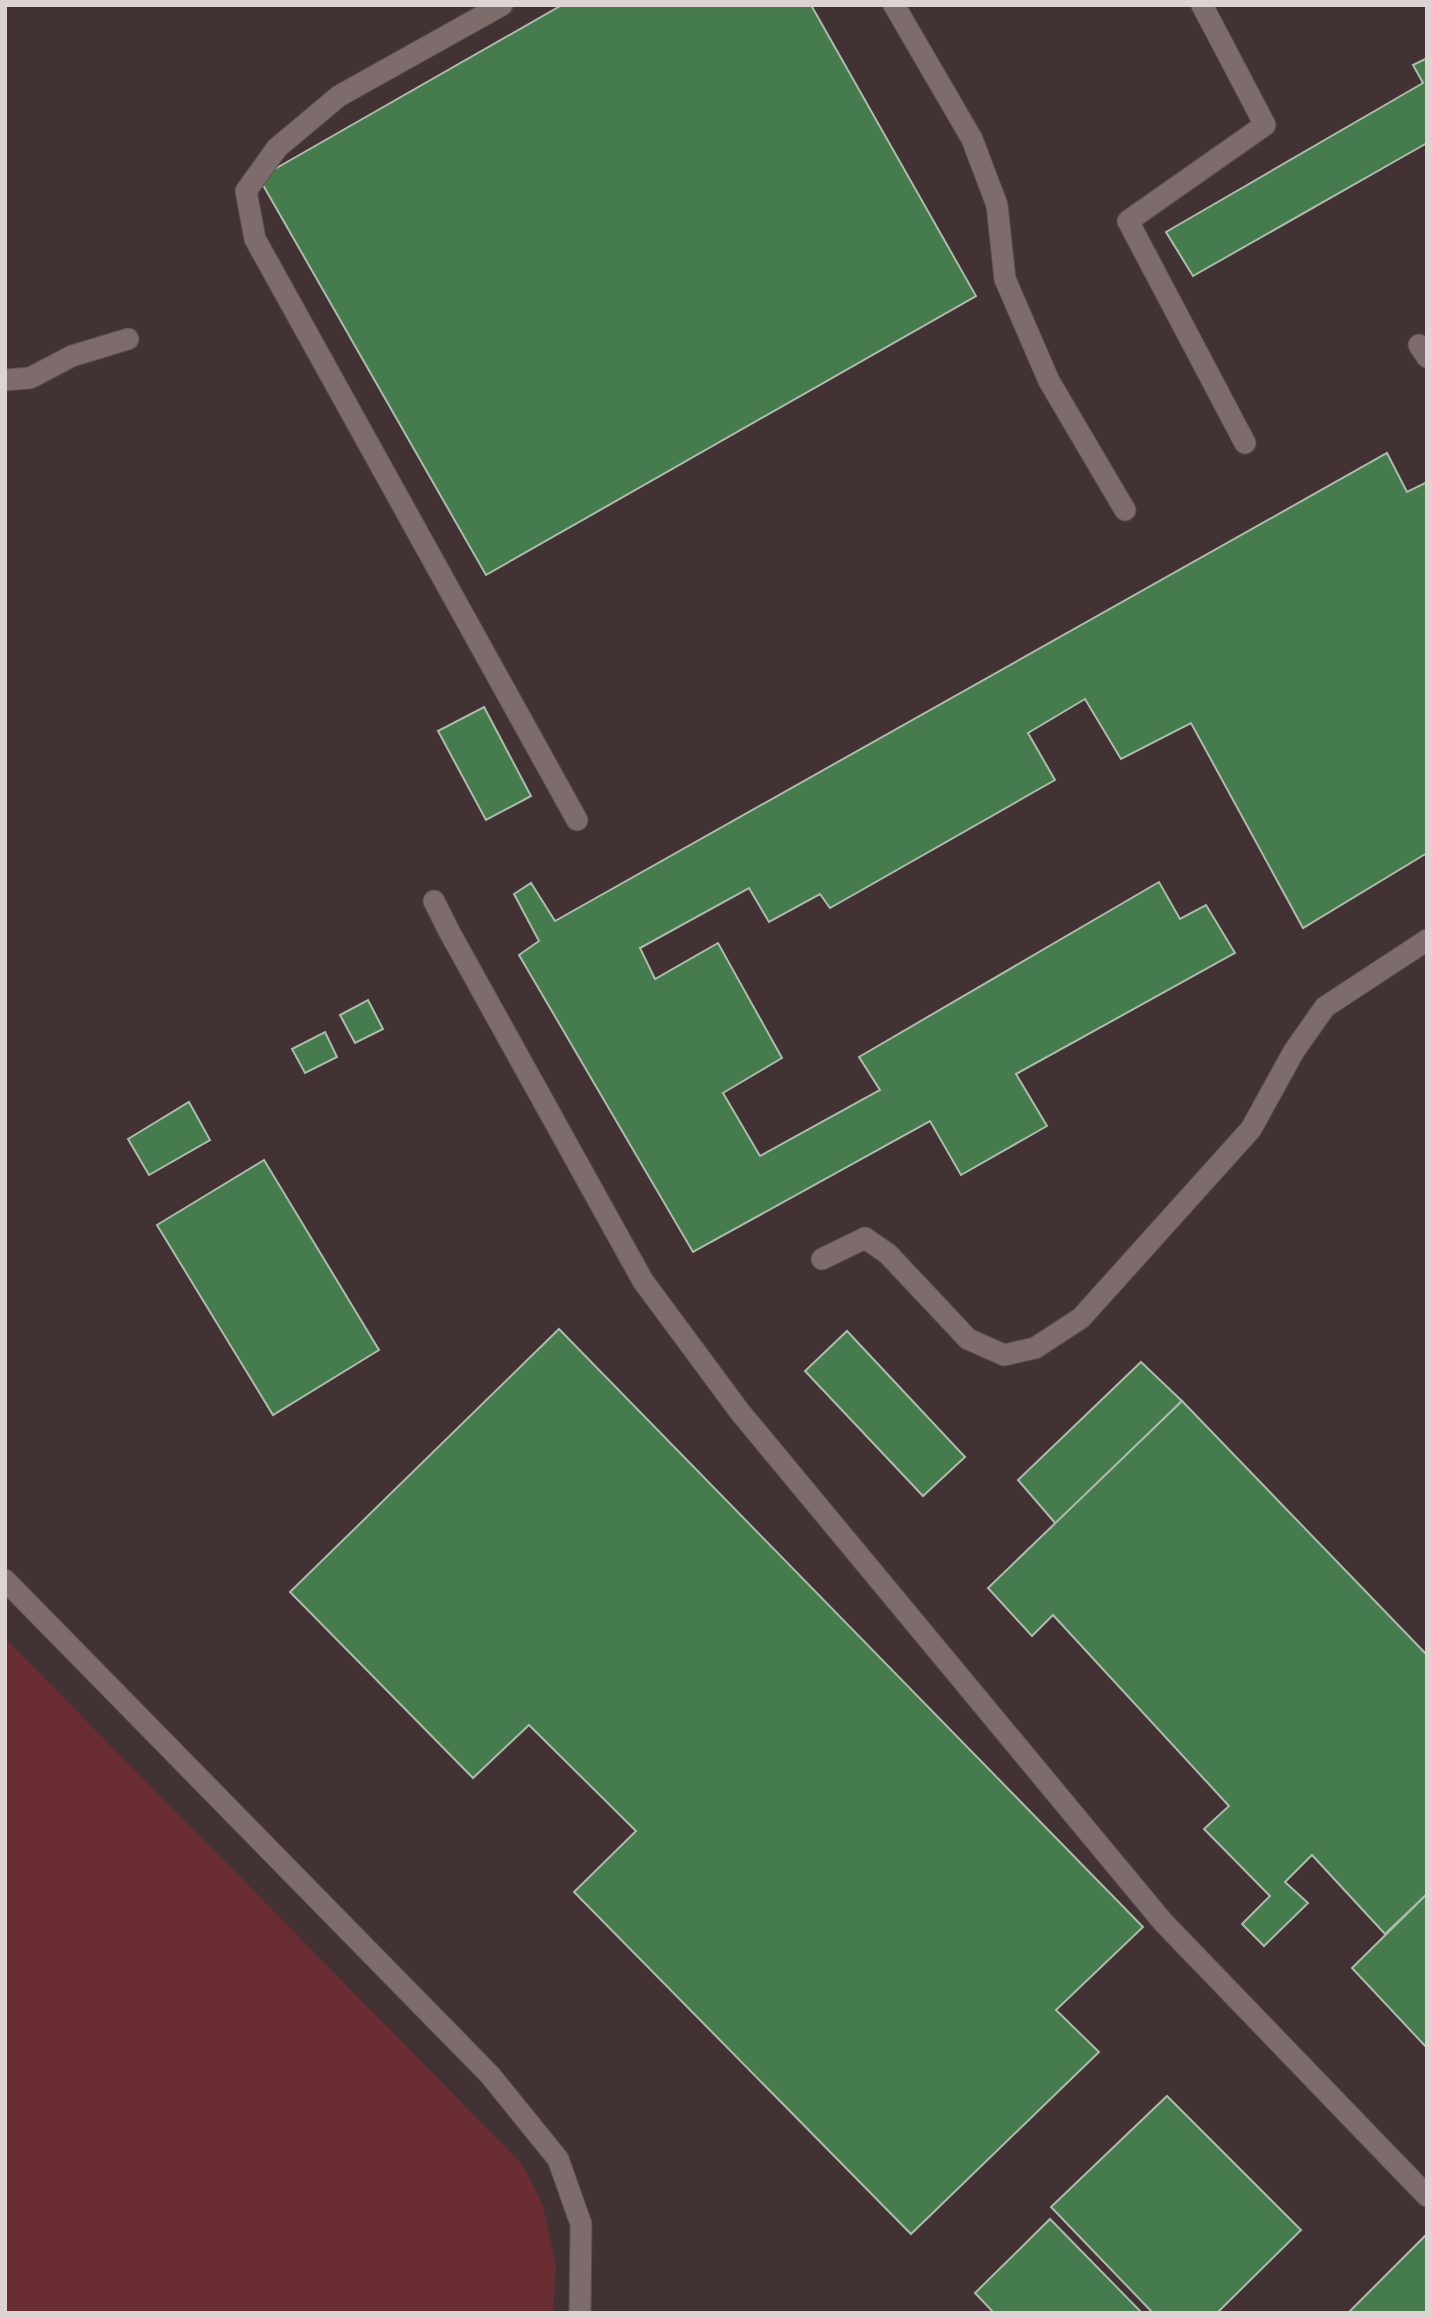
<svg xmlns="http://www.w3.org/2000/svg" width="1432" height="2318" font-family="'Libre Baskerville',serif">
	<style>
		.green { fill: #6a2d34 }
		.building { fill: #467c4d; stroke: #adbbad; stroke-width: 2 }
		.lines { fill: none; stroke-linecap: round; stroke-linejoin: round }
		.minor-casing { stroke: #5c4e4f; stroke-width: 23 }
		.minor { stroke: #7e6b6c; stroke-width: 21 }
	</style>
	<rect width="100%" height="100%" fill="#433233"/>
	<polygon class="green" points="5,1638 522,2164 543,2206 556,2264 553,2313 5,2313"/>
	<g class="building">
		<polygon points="562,5 811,5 976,296 486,575 259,178"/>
		<polygon points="1427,58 1427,143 1193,276 1166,232 1423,83 1413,65"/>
		<polygon points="1387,453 1407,492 1427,482 1427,853 1303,928 1191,723 1121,759 1085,699 1028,733 1055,780 830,908 820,894 769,922 749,888 640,948 655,979 718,943 782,1058 723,1093 760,1156 880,1090 859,1057 1159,882 1180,919 1206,905 1235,953 1016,1074 1047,1126 961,1175 930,1121 693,1252 519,955 539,941 514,894 531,883 555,921"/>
		<polygon points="484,707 531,796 486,820 438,731"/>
		<polygon points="368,1000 383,1029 355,1043 340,1015"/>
		<polygon points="325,1032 337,1057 305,1073 292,1049"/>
		<polygon points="189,1102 210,1140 149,1175 128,1139"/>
		<polygon points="264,1160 379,1350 273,1415 157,1225"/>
		<polygon points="559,1329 1143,1927 1056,2010 1099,2052 911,2234 574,1892 636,1831 529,1725 473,1778 290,1592"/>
		<polygon points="847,1331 965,1457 923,1496 805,1371"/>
		<polygon points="1141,1362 1182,1401 1056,1524 1018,1480"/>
		<polygon points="1182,1401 1427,1655 1427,1894 1385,1934 1312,1855 1285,1882 1308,1903 1264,1946 1242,1924 1270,1896 1204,1829 1229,1806 1053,1615 1032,1636 988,1588"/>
		<polygon points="1427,1894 1427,2048 1352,1968"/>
		<polygon points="1167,2096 1301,2230 1217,2313 1153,2313 1051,2207"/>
		<polygon points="1050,2219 1142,2313 994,2313 975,2293"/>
		<polygon points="1426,2235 1427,2313 1348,2313"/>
	</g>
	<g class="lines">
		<defs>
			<g id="minor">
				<polyline points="502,5 339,96 277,148 246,191 255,239 577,820"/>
				<polyline points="894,5 972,139 997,205 1005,279 1049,381 1125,510"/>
				<polyline points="1202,5 1265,125 1128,221 1245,443"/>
				<polyline points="1419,345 1427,357"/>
				<polyline points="5,380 30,378 72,356 128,339"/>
				<polyline points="434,901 450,933 643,1281 740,1412 1163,1922 1427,2196"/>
				<polyline points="822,1259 865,1238 888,1254 968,1339 1004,1355 1035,1348 1081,1318 1251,1129 1294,1051 1325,1007 1427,940"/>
				<polyline points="5,1580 490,2075 558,2159 581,2224 580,2313"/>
			</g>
		</defs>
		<use href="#minor" class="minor-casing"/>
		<use href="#minor" class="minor"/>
	</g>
	<rect width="1432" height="2318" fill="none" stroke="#ded3d3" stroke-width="14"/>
</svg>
